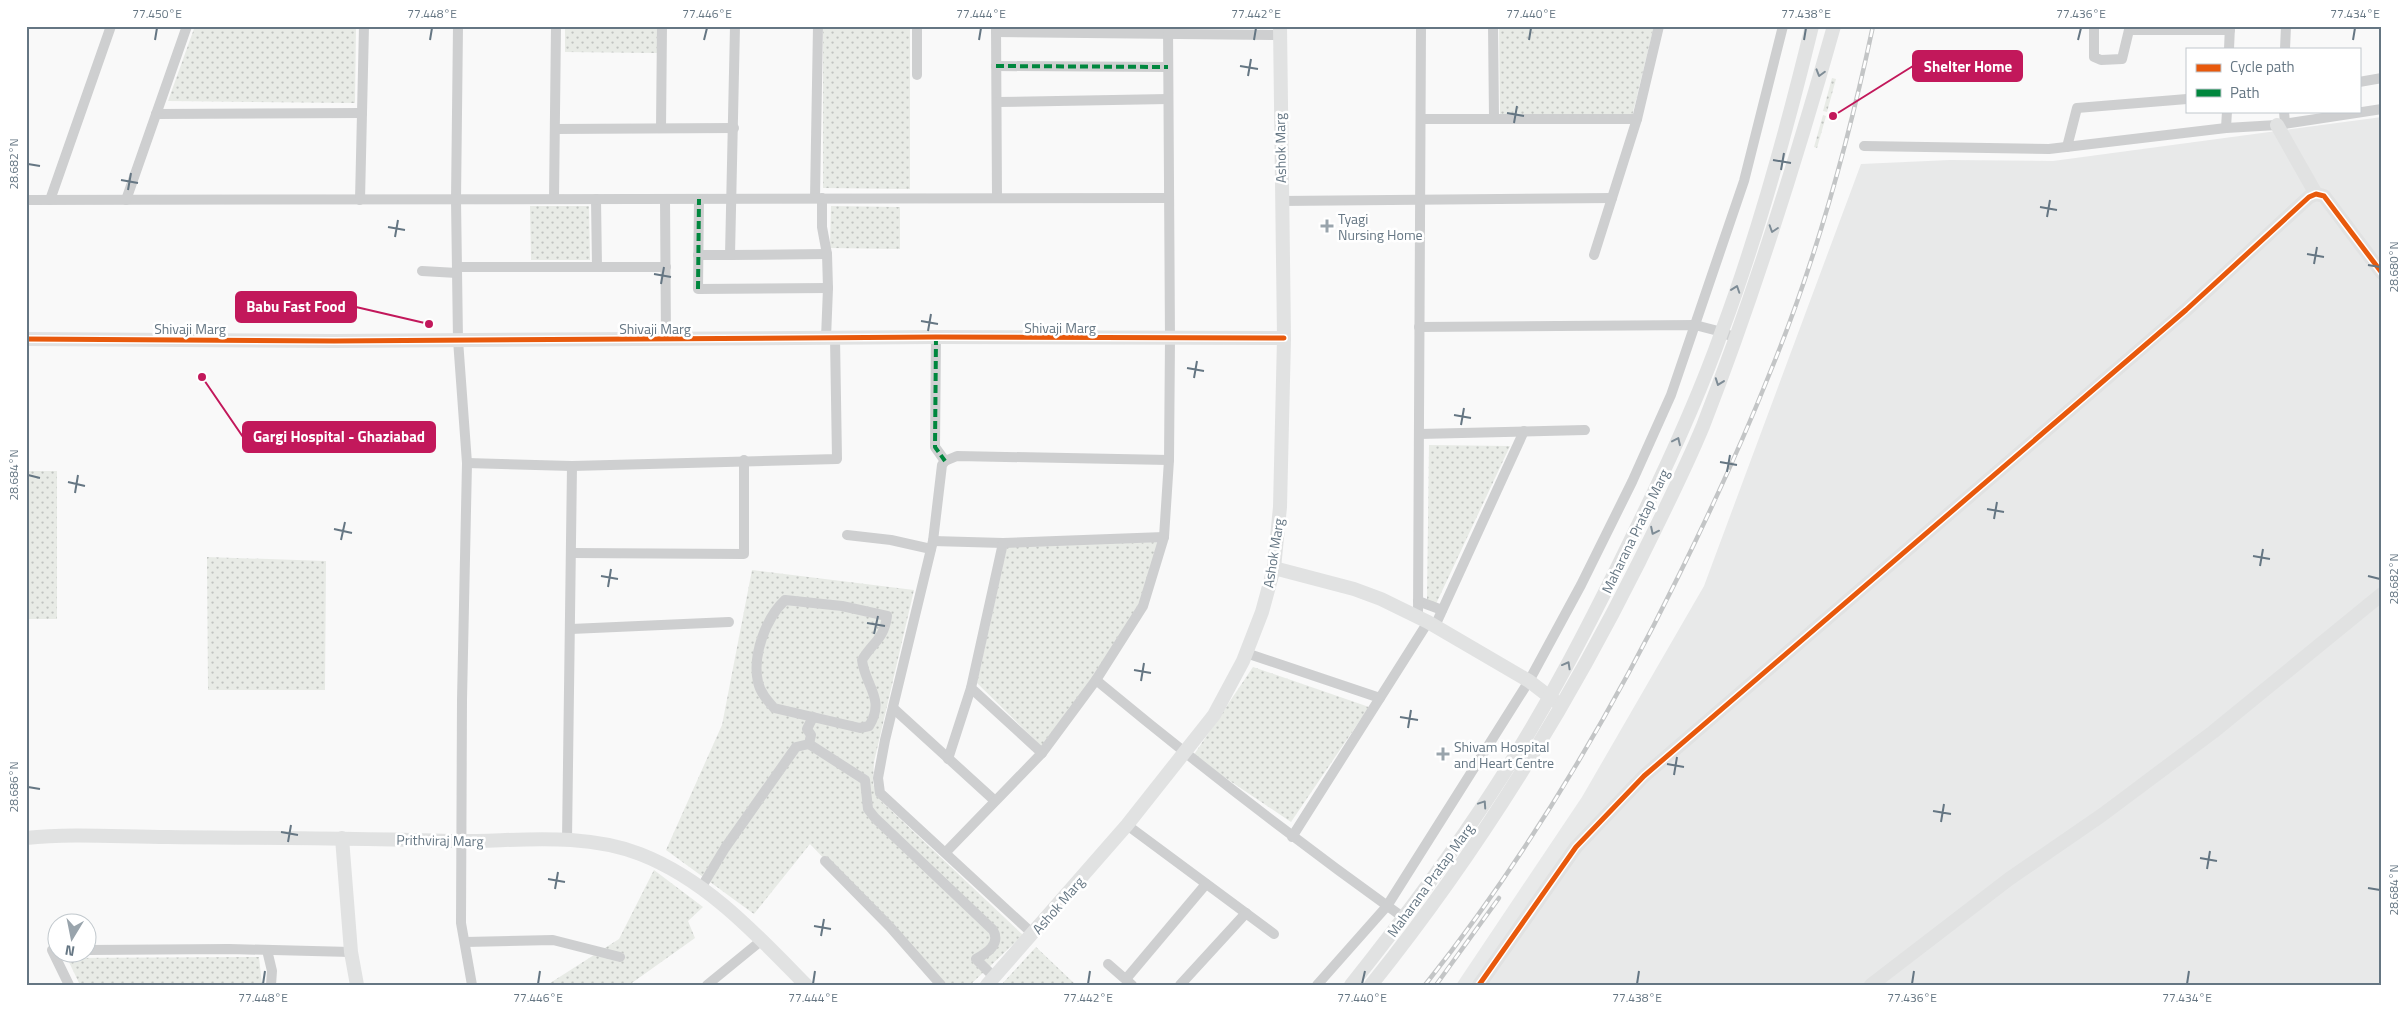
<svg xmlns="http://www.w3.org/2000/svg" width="2408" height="1011" font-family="'Titillium Web',sans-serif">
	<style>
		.built { fill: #e8e9e9 }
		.park { fill: url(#park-dots) }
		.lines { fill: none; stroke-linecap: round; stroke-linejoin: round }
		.street { stroke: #cecfd0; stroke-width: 10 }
		.secondary { stroke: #e1e2e2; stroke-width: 14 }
		.rail-casing { stroke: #c3c5c6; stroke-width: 4.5 }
		.rail { stroke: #fff; stroke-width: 2.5; stroke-dasharray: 8; stroke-linecap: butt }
		.quiet { stroke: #00873e; stroke-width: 4; stroke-dasharray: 8 4; stroke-linecap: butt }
		.cycleway-casing { stroke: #fff; stroke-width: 8 }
		.cycleway { stroke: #e8590c; stroke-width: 5 }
		.oneway { stroke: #7e8c96 }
		.ticks { fill: none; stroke: #657683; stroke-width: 2 }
		.poi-dot { fill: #99a4ac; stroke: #fff; stroke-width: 2 }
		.labels { text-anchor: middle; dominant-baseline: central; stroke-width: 5; stroke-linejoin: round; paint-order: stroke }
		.street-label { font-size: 14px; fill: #657683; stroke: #fff }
		.poi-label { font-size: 14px; fill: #657683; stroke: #fff; text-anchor: start }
		.leader { fill: none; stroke: #c2185b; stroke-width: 2 }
		.callout-dot { fill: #c2185b; stroke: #fff; stroke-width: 2 }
		.callout { fill: #c2185b; stroke: #c2185b; stroke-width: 2 }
		.callout-label { font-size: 15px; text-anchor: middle; font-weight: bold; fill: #fff }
		.neatline { fill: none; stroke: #657683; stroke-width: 2 }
		.ticks-label { font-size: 12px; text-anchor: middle; fill: #657683 }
	</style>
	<defs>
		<pattern id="park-dots" width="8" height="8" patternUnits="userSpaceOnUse" patternTransform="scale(1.25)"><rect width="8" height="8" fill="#e8ebe6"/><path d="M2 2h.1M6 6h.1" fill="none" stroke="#c0c3c0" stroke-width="1.8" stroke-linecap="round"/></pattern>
	</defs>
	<rect width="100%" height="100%" fill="#f9f9f9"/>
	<polygon class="built" points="2382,117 2382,985 1456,985 1582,797 1704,586 1861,164 1950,160 2053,161"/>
	<g class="park">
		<polygon points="195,26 356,26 355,103 168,101"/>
		<polygon points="565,26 658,26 657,53 565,52"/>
		<polygon points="823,26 910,26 910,189 823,188"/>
		<polygon points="1499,26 1654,26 1632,116 1500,114"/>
		<polygon points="1832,78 1836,79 1827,112 1823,111"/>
		<polygon points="1823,115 1826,116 1817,148 1814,147"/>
		<polygon points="530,206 589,206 590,260 531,260"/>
		<polygon points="831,206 900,207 900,249 830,248"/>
		<polygon points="1429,445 1510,446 1435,606 1427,600"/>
		<rect x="26" y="471" width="31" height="148"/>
		<polygon points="1158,542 1141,606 1094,685 1042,747 977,683 1007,546"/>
		<polygon points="207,557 326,561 325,690 208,690"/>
		<polygon points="752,570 914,590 874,762 873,784 880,800 1023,935 970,985 946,985 810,844 754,914 666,850 722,725"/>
		<polygon points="1253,667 1369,707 1291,822 1193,756"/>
		<polygon points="654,870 703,907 688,921 695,938 629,985 547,985 619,939"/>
		<polygon points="1036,947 1076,985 1001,985"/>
		<polygon points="259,957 262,985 80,985 67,958"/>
	</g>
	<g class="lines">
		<g class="street">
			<polyline points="458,26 456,200 458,340 467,463 462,700 461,923 472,985"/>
			<polyline points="735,26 730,255 827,254"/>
			<polyline points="1493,26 1494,118"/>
			<polyline points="2094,26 2094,57 2101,60 2122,59 2129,30"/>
			<polyline points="2130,26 2129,30 2230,30"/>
			<polyline points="996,27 997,198"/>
			<polyline points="996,32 1280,35"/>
			<polyline points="2229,49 2230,26"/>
			<polyline points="2285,49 2286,26"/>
			<polyline points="996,66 1168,67"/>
			<polyline points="917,75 917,26"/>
			<polyline points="2359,82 2382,78"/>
			<polyline points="997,102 1168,99"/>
			<polyline points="2284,111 2285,124"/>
			<polyline points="156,114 362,113"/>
			<polyline points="1421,119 1637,119"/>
			<polyline points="661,128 662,26"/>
			<polyline points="2226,128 2227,111"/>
			<polyline points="555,129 734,128"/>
			<polyline points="1864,146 2049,149 2226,128 2277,125 2382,109"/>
			<polyline points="2067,147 2077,108 2187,99"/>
			<polyline points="815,198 818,26"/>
			<polyline points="822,198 822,227 827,254 828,288 826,338"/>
			<polyline points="554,199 556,26"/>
			<polyline points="596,199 597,267"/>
			<polyline points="665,199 666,339"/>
			<polyline points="699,199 698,289 828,288"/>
			<polyline points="26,200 1169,198"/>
			<polyline points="50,200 111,26"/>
			<polyline points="126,200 187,26"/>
			<polyline points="360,200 364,26"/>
			<polyline points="1281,201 1612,198"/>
			<polyline points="698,255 730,255"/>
			<polyline points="1594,255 1637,119 1659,26"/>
			<polyline points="457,267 666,267"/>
			<polyline points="422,271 457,273"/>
			<polyline points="1419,327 1695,325 1722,332 1735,338"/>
			<polyline points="936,337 935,447 945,461"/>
			<polyline points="1419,434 1585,430"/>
			<polyline points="467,463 572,466 837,459 835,338"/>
			<polyline points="847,535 891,540 931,549"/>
			<polyline points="933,541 1003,543 1164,537"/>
			<polyline points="1003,543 971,688 1042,753"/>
			<polyline points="572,553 744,554 744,460"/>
			<path d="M 785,600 L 842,606 L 887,616 C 884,639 873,642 862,660 C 865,686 886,699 869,726 L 860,728 L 774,708 C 767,700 760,692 758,682 C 752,655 766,618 785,600 Z"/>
			<polyline points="1418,601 1442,610"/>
			<polyline points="1418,616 1421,26"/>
			<polyline points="1435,626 1524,431"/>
			<polyline points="571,629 729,622"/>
			<polyline points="1246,653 1380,698"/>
			<path d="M 1096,680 C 1196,763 1298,842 1404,918"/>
			<polyline points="893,708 994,800"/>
			<path d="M 809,744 L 865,780 L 868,809 L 875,818 L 993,930 C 1001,944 987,953 976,959 L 994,977"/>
			<polyline points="948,759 971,688"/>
			<polyline points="1127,825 1274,934"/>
			<polyline points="1292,837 1428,622"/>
			<polyline points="567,840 572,466"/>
			<polyline points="946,852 1042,753 1096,680 1143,606 1164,537 1169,460 1170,339 1168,26"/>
			<polyline points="825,861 890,927 941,985"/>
			<polyline points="701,888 725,848 796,747 809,744 811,735 807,729 813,717"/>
			<polyline points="1033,934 880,793 878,778 885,740 933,541 942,465 945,461 957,456 1169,460"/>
			<polyline points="465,942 553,940 620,957"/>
			<polyline points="58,950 52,950 69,985"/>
			<polyline points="88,950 229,949 351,952"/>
			<polyline points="267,950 272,971 271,985"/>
			<polyline points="1108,964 1132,985"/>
			<polyline points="1126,979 1206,884"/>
			<polyline points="707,985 762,940"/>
			<polyline points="1180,985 1246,913"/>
			<polyline points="1317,985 1387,906 1529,681 1581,585 1632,482 1671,395 1744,181 1783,26"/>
		</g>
		<g class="secondary">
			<polyline points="2277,125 2316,194"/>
			<polyline points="26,339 334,341 936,337 1284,338"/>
			<polyline points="1274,568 1354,589 1381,599 1428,622 1529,681 1555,701"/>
			<path d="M 26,838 C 73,833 121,837 168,837 C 262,838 356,838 451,841 C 514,842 579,831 640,854 C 707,880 757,935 806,985"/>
			<polyline points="342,838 351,952 357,985"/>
			<polyline points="987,985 1127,825 1214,715 1243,661 1262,612 1274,568 1280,507 1284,338 1280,26"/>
			<path d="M 1351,985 C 1402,921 1450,857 1494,789 C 1548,706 1593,618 1636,529 C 1668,464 1698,399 1722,331 C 1759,232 1787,129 1812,26"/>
			<path d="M 1371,985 C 1476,854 1564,712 1639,562 C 1661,517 1684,472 1703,426 C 1754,295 1796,161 1834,26"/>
			<polyline points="1479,985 1576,847 1644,776 2186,310 2309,197 2316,194 2324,196 2382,273"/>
			<polyline points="1871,985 2009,879 2102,815 2213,732 2382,594"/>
		</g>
		<defs>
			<g id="rail">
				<path d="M 1425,985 C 1525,859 1608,720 1679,575 C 1711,510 1742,443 1769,375 C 1815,264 1848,144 1873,26"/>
				<polyline points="1436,985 1499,898"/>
			</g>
		</defs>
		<use href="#rail" class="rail-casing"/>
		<use href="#rail" class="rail"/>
		<g class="quiet">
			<polyline points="996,66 1168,67"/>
			<polyline points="698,289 699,199"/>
			<polyline points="936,337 935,447 945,461"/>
		</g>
		<defs>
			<g id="cycleway">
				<polyline points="26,339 334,341 936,337 1284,338"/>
				<polyline points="1479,985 1576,847 1644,776 2186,310 2309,197 2316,194 2324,196 2382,273"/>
			</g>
		</defs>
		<use href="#cycleway" class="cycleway-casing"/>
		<use href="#cycleway" class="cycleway"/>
	</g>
	<defs><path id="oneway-chevron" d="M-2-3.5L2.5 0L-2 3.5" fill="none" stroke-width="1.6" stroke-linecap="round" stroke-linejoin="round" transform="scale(1.25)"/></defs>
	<g class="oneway">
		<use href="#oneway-chevron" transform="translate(1820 73) rotate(106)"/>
		<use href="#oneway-chevron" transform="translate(1773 229) rotate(108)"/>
		<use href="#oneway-chevron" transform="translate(1736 289) rotate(-71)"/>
		<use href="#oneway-chevron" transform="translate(1719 382) rotate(110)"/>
		<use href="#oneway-chevron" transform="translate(1677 441) rotate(-65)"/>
		<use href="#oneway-chevron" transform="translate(1654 531) rotate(116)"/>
		<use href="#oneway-chevron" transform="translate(1567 665) rotate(-61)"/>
		<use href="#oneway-chevron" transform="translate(1483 804) rotate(-56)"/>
	</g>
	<path class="ticks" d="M 155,40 L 157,28M 430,40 L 432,28M 704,40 L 707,28M 979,40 L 981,28M 1254,40 L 1256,28M 1529,40 L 1531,28M 1804,40 L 1806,28M 2078,40 L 2081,28M 2353,40 L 2355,28M 1240,66 L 1258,69M 1248,76 L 1251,59M 1507,113 L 1524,116M 1514,123 L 1517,106M 1773,160 L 1791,163M 28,164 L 40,166M 1781,170 L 1784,153M 121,180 L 138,183M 128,190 L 131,173M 2040,207 L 2057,210M 2047,217 L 2050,200M 388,227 L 405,230M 395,237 L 398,220M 2307,254 L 2324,257M 2314,264 L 2317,247M 2368,265 L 2380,267M 654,274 L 671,277M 661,284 L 664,267M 921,321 L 938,324M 928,331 L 931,314M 1187,368 L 1204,371M 1194,378 L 1197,361M 1454,415 L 1471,418M 1461,425 L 1464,408M 1720,462 L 1737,465M 1727,472 L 1730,455M 28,475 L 40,478M 68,482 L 85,486M 75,493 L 78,475M 1987,509 L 2004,512M 1994,519 L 1997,502M 334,529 L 352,533M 341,540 L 345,522M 2253,556 L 2270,559M 2260,566 L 2263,549M 601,576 L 618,579M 2368,576 L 2380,579M 608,587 L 611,569M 867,623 L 885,626M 874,634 L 878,616M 1134,670 L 1151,673M 1141,681 L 1144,663M 1400,717 L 1418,720M 1408,728 L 1411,710M 1667,764 L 1684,767M 1674,775 L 1677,757M 28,787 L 40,789M 1933,811 L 1951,814M 1941,822 L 1944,804M 281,832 L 298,835M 288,842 L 291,825M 2200,858 L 2217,861M 2207,869 L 2210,851M 548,879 L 565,882M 2368,888 L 2380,890M 555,889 L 558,872M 814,926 L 831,929M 821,936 L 824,919M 263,984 L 265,971M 538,984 L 540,971M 813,984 L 815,971M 1088,984 L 1090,971M 1362,984 L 1365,971M 1637,984 L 1639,971M 1912,984 L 1914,971M 2187,984 L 2189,971"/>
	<g class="poi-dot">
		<path d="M1324.5 218.5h5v5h5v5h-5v5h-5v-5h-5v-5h5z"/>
		<path d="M1440.5 746.5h5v5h5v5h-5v5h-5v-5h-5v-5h5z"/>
	</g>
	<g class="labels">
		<g class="street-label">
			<text transform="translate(1280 148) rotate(-91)">Ashok Marg</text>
			<text x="1060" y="327">Shivaji Marg</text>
			<text x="190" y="328">Shivaji Marg</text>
			<text x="655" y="328">Shivaji Marg</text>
			<text transform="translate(1635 531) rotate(-64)">Maharana Pratap Marg</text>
			<text transform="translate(1273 553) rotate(-81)">Ashok Marg</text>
			<text transform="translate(440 840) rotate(1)">Prithviraj Marg</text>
			<text transform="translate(1430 880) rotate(-54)">Maharana Pratap Marg</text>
			<text transform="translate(1058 905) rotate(-49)">Ashok Marg</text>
		</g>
		<g class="poi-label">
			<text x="1338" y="218">Tyagi<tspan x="1338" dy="16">Nursing Home</tspan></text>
			<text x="1454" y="746">Shivam Hospital<tspan x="1454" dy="16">and Heart Centre</tspan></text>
		</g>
	</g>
	<path class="leader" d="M1833 116L1913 66M429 324L356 307M202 377L243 437"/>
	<g class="callout-dot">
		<circle cx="1833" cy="116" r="5"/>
		<circle cx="429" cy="324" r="5"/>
		<circle cx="202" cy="377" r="5"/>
	</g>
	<g class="callout">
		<rect x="1913" y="51" width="109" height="30" rx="5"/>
		<rect x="236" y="292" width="120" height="30" rx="5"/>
		<rect x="243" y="422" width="192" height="30" rx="5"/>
	</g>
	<g class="callout-label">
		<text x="1968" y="72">Shelter Home</text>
		<text x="296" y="312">Babu Fast Food</text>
		<text x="339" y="442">Gargi Hospital - Ghaziabad</text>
	</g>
	<rect width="2408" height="1011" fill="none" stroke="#ffffff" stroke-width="55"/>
	<rect x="2186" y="48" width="175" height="65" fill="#ffffff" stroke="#c1c8cd"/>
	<rect x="2196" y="64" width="25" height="8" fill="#e8590c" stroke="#c1c8cd"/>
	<text x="2230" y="72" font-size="15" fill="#657683">Cycle path</text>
	<rect x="2196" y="89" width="25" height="8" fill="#00873e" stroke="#c1c8cd"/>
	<text x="2230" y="98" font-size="15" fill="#657683">Path</text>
	<g transform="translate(72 938) rotate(190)"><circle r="24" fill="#ffffff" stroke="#c1c8cd"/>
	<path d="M0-4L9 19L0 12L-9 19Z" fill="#99a4ac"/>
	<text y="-8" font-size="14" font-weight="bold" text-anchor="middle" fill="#657683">N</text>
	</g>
	<rect x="28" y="28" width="2352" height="956" class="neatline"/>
	<g class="ticks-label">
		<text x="157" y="18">77.450°E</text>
		<text x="432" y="18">77.448°E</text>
		<text x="707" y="18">77.446°E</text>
		<text x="981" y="18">77.444°E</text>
		<text x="1256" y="18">77.442°E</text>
		<text x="1531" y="18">77.440°E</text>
		<text x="1806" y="18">77.438°E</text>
		<text x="2081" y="18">77.436°E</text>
		<text x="2355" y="18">77.434°E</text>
		<text transform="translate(14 164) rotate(-90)" y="4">28.682°N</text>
		<text transform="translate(2394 267) rotate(-90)" y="4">28.680°N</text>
		<text transform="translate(14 475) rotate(-90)" y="4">28.684°N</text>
		<text transform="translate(2394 579) rotate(-90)" y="4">28.682°N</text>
		<text transform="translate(14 787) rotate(-90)" y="4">28.686°N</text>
		<text transform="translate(2394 890) rotate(-90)" y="4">28.684°N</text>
		<text x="263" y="1002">77.448°E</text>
		<text x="538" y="1002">77.446°E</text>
		<text x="813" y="1002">77.444°E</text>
		<text x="1088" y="1002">77.442°E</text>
		<text x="1362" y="1002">77.440°E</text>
		<text x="1637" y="1002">77.438°E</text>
		<text x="1912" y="1002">77.436°E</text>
		<text x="2187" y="1002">77.434°E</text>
	</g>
</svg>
